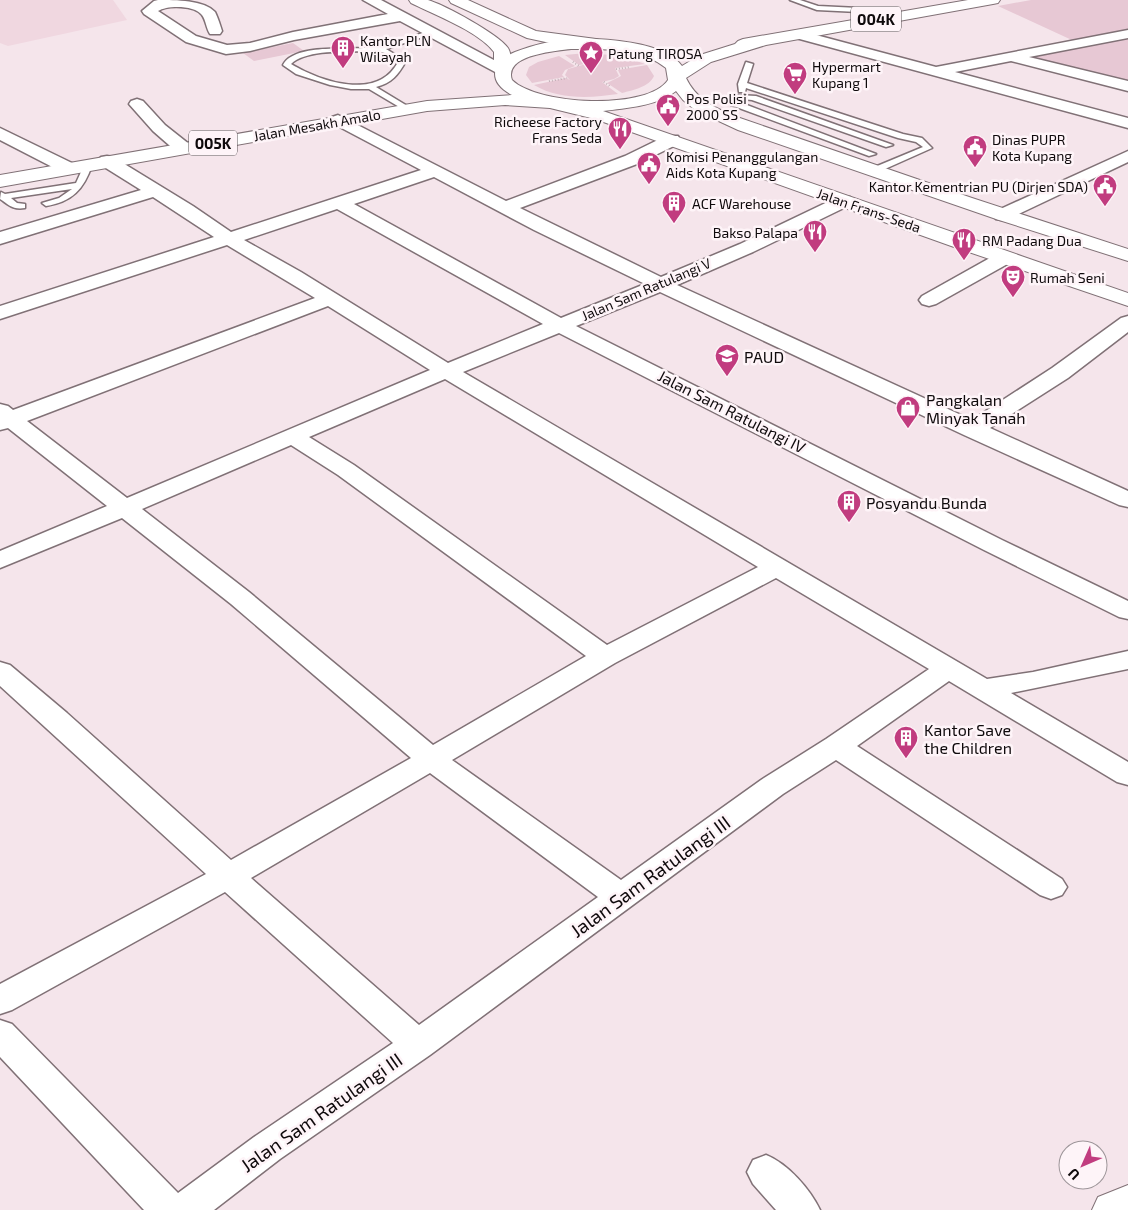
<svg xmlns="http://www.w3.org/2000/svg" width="1128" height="1210" font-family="'Exo 2',sans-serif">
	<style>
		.built { fill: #f0d7e0 }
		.green { fill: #e7c8d4 }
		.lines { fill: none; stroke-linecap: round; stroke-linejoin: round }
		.service-casing { stroke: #807176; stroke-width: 3 }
		.minor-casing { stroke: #807176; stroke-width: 3 }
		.tertiary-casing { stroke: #807176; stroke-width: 2 }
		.secondary-casing { stroke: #807176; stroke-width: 2 }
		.primary-casing { stroke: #807176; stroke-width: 2 }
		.path { stroke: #988c91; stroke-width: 2; stroke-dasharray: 0.5 2.5; stroke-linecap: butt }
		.service { fill: #fff; fill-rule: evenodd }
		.minor { fill: #fff; fill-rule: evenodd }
		.tertiary { fill: #fff; fill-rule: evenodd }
		.secondary { fill: #fff; fill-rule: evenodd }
		.primary { fill: #fff; fill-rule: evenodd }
		.labels { text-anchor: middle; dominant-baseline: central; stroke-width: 5; stroke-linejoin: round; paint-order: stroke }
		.far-poi-label { font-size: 14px; fill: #0f0a0c; stroke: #fef4f8; text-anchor: start }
		.far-street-label { font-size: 14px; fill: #0f0a0c; stroke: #fef4f8 }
		.shield { fill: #fef4f8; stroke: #575053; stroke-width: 1 }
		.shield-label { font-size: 15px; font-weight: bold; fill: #0f0a0c }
		.poi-label { font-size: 16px; fill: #0f0a0c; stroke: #fef4f8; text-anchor: start }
		.street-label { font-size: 16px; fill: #0f0a0c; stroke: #fef4f8 }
		.near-street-label { font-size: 19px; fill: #0f0a0c; stroke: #fef4f8 }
	</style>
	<rect width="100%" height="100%" fill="#f5e5eb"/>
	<polygon class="built" points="0,0 113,0 127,20 8,46 0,43"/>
	<g class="green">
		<polygon points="1031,0 1128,0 1128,31 1074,41 998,6"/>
		<polygon points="1128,36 1128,84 1021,57"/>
		<polygon points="293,43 304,51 254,61 243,53"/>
		<path d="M 586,53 L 623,56 L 645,64 L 615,68 L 619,76 L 614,79 L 602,82 L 618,94 C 591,98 559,100 534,85 L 566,78 L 570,80 L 565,75 L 568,69 L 586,64 L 579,65 L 565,55 Z"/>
		<polygon points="559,56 575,66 565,70 562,75 564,77 532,83 526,75 529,67 538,62"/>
		<path d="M 647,65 L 654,76 C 649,87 633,90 622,93 L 607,83 L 621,76 L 618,70 Z"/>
	</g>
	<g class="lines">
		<defs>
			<g id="service">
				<polygon points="790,0 800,0 818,6 879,9 882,11 879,13 817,10"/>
				<path d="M 433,30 L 436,32 L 435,33 L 386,49 L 406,61 C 398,75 392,83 376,87 L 409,107 L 410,109 L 406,111 L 369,89 L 351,89 L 330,85 L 296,74 L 283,65 C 295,42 354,51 377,47 C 396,44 414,35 433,30 ZM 377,51 L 385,53 L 398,62 C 378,101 321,82 291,64 C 307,48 355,52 377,51 Z"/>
				<polygon points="746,62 753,64 747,83 903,134 922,138 932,148 876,173 870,173 870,169 923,147 916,142 898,138 746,88 745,92 739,92 738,84"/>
				<polygon points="738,95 756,96 893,145 886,147 752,100 742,99 739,102 876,154 869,156 731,105 730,103"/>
				<path d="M 85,163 L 92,165 C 84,189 72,202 46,206 L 42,203 L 59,198 L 72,189 L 11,198 L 17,203 L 25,204 L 25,208 C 13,210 9,205 0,199 L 1,192 L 5,194 L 76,183 Z"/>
			</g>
			<g id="minor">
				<path d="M 158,0 C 176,0 204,0 215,12 C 218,18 220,25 222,31 L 220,34 L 210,34 C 206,28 206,20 202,15 C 195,5 167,5 158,11 L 196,36 L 227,45 L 250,43 L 293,32 L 388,14 L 363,0 L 381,0 L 507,67 L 510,70 L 507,73 L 497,73 L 400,21 L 294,40 L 250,51 L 226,54 L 186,42 L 144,14 L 142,11 L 154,1 Z"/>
				<polygon points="1128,30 1128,38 1029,57 1128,81 1128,91 1011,61 955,72 1128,118 1128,128 796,38 794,35 796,32 801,31 936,67"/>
				<polygon points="137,99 143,101 165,125 189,144 191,148 189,152 177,152 153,131 129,104 131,101"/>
				<path d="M 338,115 L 506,201 L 625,156 L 666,136 L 678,136 L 680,140 L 678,144 L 637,164 L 520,208 L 661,277 L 740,244 L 838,197 L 844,196 L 850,197 L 853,201 L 850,205 L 753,252 L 677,285 L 972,420 L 1052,368 L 1121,318 L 1128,316 L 1128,332 L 1068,378 L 990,428 L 1128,491 L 1128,507 L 1119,505 L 964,435 L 660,292 L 576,326 L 1002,540 L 1128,601 L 1128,619 L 1119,617 L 984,550 L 559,333 L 463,372 L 987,679 L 1033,672 L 1128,651 L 1128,669 L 1011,693 L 1128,762 L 1128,785 L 1117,782 L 949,681 L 857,746 L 1062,879 L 1067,887 L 1062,895 L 1051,899 L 1040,895 L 836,760 L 783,794 L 430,1055 L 280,1159 L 214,1210 L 144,1210 L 0,1057 L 0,1020 L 12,1024 L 178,1193 L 254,1137 L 393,1043 L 225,892 L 12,1010 L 0,1014 L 0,984 L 206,874 L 0,686 L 0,662 L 10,665 L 67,713 L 231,860 L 411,758 L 231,604 L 122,518 L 0,568 L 0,551 L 107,506 L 8,428 L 0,430 L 0,404 L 8,406 L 13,410 L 315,298 L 227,245 L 0,319 L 0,306 L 214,237 L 153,197 L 0,244 L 0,232 L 141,190 L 101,165 L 98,161 L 101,157 L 107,156 L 113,157 L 193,206 L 231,232 L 421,170 L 332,123 L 330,120 L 332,117 ZM 434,177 L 534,230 L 645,284 L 561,318 L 354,204 ZM 337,209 L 543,324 L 448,363 L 301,272 L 244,240 ZM 328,306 L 430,370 L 127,498 L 27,421 ZM 445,379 L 758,567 L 607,645 L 354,465 L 309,437 ZM 291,445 L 338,475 L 586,656 L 433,745 L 249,592 L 142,509 ZM 776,578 L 929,669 L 826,739 L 761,780 L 621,880 L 452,760 L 615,663 ZM 430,773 L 598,897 L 419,1025 L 251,878 Z"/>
				<polygon points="0,128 74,164 77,168 74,172 68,173 62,172 0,140"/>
				<polygon points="1128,151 1128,162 1008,219 1002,220 996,219 993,215 996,211"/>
				<polygon points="1004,252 1011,254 1014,258 1011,262 936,304 929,306 922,304 919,300 922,296 997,254"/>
				<path d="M 766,1155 C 788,1164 810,1189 820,1210 L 776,1210 L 753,1184 L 747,1172 L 753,1160 Z"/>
			</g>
			<polygon id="tertiary" points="1128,1185 1128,1210 1092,1210 1098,1197"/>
			<g id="secondary">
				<path d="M 409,0 C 415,0 422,0 428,0 C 445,5 498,34 508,48 C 512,55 512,66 508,73 L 496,73 L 494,70 L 494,52 C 478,31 435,15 411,3 Z"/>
				<polygon points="449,0 468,0 536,31 596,39 601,41 604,44 601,47 596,49 564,46 527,38 451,3"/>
			</g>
			<path id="primary" d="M 968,0 L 1000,0 L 998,3 L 993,4 L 766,45 L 711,62 L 686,78 C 696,99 713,107 734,116 L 972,198 L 1128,249 L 1128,261 L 999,220 L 738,130 L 695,110 L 683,100 L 676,91 C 657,106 627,108 603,111 L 1128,293 L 1128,306 L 954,247 L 595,119 L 550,108 L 505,105 L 427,111 L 0,187 L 0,175 L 427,101 L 512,95 C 487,82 491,62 515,52 C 533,45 554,40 572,39 C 600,38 665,41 682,66 L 700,55 L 735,44 L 738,41 L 743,39 ZM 571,49 C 602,49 641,47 666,68 L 668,80 C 647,111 537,105 512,80 C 503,55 555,51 571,49 Z"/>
		</defs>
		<use href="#service" class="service-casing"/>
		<use href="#minor" class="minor-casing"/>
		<use href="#tertiary" class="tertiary-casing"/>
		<use href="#secondary" class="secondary-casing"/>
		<use href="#primary" class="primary-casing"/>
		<g class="path">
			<polyline points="573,62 579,66"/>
			<polyline points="616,69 630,67"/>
			<polyline points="549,81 567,78"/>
			<polyline points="604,82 611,87"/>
		</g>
		<use href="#service" class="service"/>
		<use href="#minor" class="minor"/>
		<use href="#tertiary" class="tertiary"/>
		<use href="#secondary" class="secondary"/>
		<use href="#primary" class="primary"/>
	</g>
	<defs>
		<symbol id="building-pin" viewBox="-11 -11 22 30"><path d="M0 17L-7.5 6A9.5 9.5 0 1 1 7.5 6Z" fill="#c13c7f" stroke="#fef4f8"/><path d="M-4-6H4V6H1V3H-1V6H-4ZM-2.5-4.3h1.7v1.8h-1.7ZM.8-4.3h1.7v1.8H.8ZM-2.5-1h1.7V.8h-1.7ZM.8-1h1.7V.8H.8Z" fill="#fff"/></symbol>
		<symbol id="sight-pin" viewBox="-11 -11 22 30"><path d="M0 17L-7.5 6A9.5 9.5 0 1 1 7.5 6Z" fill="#c13c7f" stroke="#fef4f8"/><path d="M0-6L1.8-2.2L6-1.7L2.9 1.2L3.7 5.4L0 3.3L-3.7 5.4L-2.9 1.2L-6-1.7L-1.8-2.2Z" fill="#fff"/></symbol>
		<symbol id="supermarket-pin" viewBox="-11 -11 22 30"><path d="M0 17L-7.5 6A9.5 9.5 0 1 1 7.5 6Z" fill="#c13c7f" stroke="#fef4f8"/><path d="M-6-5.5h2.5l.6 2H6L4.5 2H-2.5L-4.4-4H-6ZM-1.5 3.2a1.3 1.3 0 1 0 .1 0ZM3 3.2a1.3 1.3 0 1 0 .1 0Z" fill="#fff"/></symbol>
		<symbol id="civic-pin" viewBox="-11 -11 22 30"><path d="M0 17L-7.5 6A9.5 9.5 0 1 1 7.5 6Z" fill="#c13c7f" stroke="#fef4f8"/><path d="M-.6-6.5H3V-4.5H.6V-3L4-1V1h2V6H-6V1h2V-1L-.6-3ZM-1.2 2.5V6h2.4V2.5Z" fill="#fff"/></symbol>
		<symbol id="restaurant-pin" viewBox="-11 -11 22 30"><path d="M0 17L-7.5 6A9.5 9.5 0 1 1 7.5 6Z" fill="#c13c7f" stroke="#fef4f8"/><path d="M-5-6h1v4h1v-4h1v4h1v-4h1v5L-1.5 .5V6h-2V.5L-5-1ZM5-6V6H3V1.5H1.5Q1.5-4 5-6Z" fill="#fff"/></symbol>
		<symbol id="theatre-pin" viewBox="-11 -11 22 30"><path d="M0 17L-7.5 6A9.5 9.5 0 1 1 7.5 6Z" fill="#c13c7f" stroke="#fef4f8"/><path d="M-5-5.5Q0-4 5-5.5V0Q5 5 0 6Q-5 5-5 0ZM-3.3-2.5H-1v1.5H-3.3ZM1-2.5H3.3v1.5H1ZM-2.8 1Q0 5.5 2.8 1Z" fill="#fff"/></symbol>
		<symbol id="school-pin" viewBox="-11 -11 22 30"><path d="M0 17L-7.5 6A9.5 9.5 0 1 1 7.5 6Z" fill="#c13c7f" stroke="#fef4f8"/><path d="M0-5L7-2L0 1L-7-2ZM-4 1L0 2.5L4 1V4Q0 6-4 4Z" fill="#fff"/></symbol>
		<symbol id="shop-pin" viewBox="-11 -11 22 30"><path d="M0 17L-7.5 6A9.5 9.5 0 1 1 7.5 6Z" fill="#c13c7f" stroke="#fef4f8"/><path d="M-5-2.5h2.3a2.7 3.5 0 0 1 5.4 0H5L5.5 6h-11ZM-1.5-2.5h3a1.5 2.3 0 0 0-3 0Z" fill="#fff"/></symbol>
	</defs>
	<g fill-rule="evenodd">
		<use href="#building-pin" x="329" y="34" width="28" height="38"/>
		<use href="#sight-pin" x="577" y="39" width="28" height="38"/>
		<use href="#supermarket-pin" x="781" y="60" width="28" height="38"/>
		<use href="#civic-pin" x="654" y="92" width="28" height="38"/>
		<use href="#restaurant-pin" x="606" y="115" width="28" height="38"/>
		<use href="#civic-pin" x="961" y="133" width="28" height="38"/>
		<use href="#civic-pin" x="635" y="150" width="28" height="38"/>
		<use href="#civic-pin" x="1091" y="172" width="28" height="38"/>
		<use href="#building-pin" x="660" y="189" width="28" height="38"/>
		<use href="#restaurant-pin" x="801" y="218" width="28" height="38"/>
		<use href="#restaurant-pin" x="950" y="226" width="28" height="38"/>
		<use href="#theatre-pin" x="999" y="263" width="28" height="38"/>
		<use href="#school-pin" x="713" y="342" width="28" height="38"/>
		<use href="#shop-pin" x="894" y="394" width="28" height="38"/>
		<use href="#building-pin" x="835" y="488" width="28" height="38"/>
		<use href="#building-pin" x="892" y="724" width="28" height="38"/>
	</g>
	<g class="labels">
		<g class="far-poi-label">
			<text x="360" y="40">Kantor PLN<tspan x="360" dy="16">Wilayah</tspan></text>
			<text x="608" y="53">Patung TIROSA</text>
			<text x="812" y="66">Hypermart<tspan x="812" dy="16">Kupang 1</tspan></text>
			<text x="686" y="98">Pos Polisi<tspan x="686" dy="16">2000 SS</tspan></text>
			<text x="602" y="121" text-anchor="end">Richeese Factory<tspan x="602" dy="16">Frans Seda</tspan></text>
			<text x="992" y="139">Dinas PUPR<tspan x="992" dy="16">Kota Kupang</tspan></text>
			<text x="666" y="156">Komisi Penanggulangan<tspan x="666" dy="16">Aids Kota Kupang</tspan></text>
			<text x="1088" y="186" text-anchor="end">Kantor Kementrian PU (Dirjen SDA)</text>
			<text x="692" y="203">ACF Warehouse</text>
			<text x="798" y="232" text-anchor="end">Bakso Palapa</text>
			<text x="982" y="240">RM Padang Dua</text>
			<text x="1030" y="277">Rumah Seni</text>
		</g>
		<g class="far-street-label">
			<text transform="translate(317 125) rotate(-10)">Jalan Mesakh Amalo</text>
			<text transform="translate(869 210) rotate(19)">Jalan Frans-Seda</text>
			<text transform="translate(646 289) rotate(-23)">Jalan Sam Ratulangi V</text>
		</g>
		<g class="shield">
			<rect x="851" y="6.5" width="50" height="25" rx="4"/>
			<rect x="189" y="130.5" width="48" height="25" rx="4"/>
		</g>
		<g class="shield-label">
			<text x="876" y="19">004K</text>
			<text x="213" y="143">005K</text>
		</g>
		<g class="poi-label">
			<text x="744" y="356">PAUD</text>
			<text x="926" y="399">Pangkalan<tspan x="926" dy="18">Minyak Tanah</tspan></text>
			<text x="866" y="502">Posyandu Bunda</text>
			<text x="924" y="729">Kantor Save<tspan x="924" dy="18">the Children</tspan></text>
		</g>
		<g class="street-label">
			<text transform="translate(732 411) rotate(27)">Jalan Sam Ratulangi IV</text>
		</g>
		<g class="near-street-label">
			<text transform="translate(650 876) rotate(-36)">Jalan Sam Ratulangi III</text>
			<text transform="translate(321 1112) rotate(-35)">Jalan Sam Ratulangi III</text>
		</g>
	</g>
	<g transform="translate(1083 1165) rotate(225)"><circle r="24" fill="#fef4f8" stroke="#9e969a"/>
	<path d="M0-4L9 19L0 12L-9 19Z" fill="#c13c7f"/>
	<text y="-8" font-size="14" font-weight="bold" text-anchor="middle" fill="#0f0a0c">U</text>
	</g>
</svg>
